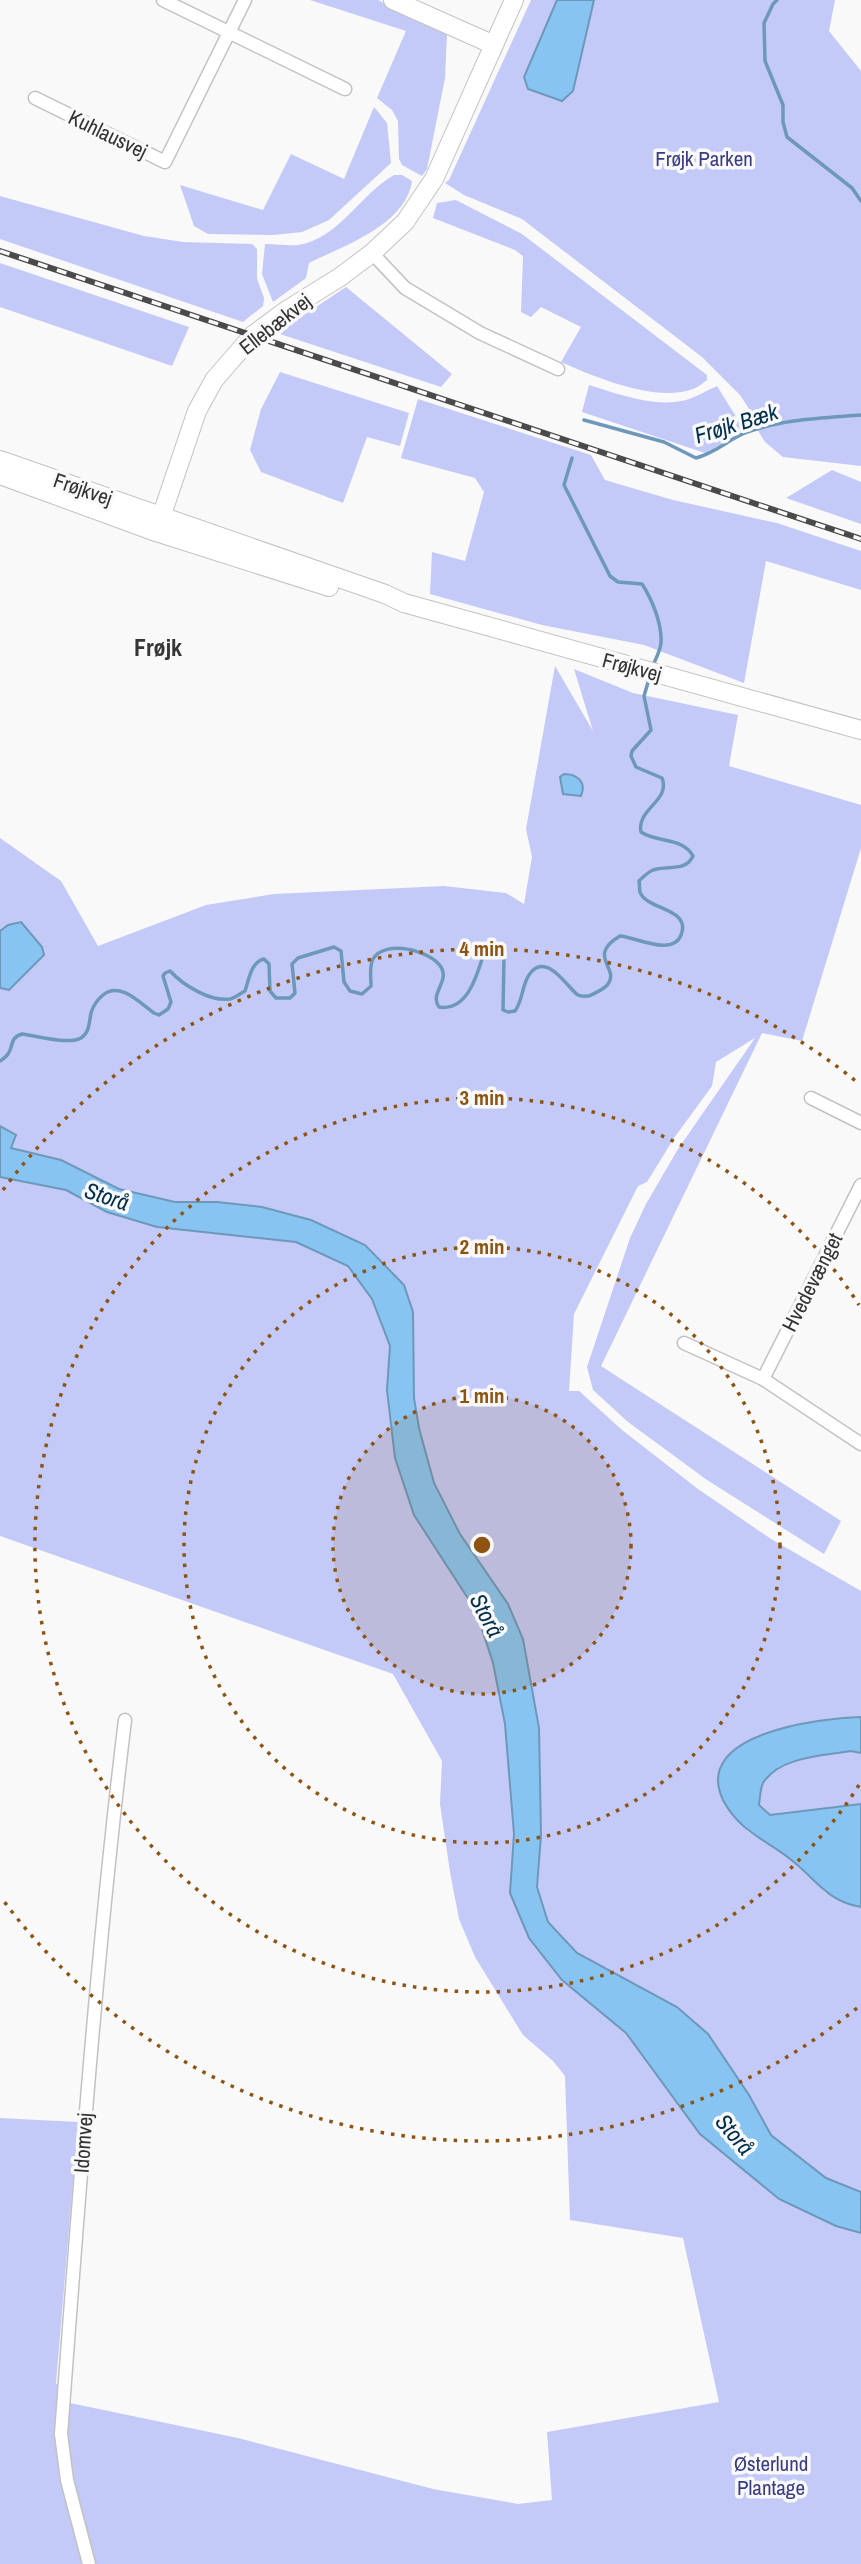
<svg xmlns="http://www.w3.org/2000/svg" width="861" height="2564" font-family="'Archivo Narrow',sans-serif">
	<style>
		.green { fill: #c3caf8 }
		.water { fill: #88c4f2; stroke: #6e98b9; stroke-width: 2 }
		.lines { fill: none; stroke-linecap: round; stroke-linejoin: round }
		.stream { stroke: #6e98b9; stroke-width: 3.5 }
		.street-casing { stroke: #c2c2c3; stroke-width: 15 }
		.secondary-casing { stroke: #c2c2c3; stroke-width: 20 }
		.street { stroke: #fff; stroke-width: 12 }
		.secondary { stroke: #fff; stroke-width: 18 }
		.rail-casing { stroke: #4a4a4b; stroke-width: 6 }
		.rail { stroke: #f9f9fa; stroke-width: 3.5; stroke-dasharray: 10; stroke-linecap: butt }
		.ring { fill: none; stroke: #8e5311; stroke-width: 3.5; stroke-dasharray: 3.5 7 }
		.labels { text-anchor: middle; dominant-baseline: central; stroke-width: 7; stroke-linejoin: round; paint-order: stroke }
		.street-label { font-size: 21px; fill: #333334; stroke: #f9f9fa }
		.park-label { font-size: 21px; fill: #393b84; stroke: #f9f9fa }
		.water-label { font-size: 23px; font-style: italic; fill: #002f4c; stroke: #f9f9fa }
		.quarter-label { font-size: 24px; font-weight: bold; fill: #353636; stroke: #f9f9fa }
		.centre { fill: #8e5311; stroke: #f9f9fa; stroke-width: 3.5 }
		.ring-label { font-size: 21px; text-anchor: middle; font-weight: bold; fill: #8e5311; stroke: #f9f9fa; stroke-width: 7; stroke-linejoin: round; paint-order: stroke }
	</style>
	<rect width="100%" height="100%" fill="#f9f9fa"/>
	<g class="green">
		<polygon points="310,0 378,0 447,34 445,78 427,169 422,176 402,165 399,159 398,121 392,110 377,98 406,31"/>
		<polygon points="531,0 835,0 829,31 861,71 861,466 783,457 765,442 749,416 751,412 740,395 702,357 522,219 464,195 445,183 449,180"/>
		<polygon points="374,107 387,123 391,163 329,220 302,232 273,235 208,234 194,226 180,185 263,210 291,154 344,179"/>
		<path d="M 394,175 L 402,175 L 412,181 C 406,225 343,246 309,263 L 306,278 L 273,302 L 262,274 L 265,244 C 276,244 288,246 298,245 C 339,239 361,193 394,175 Z"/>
		<polygon points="0,196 144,236 183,242 252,244 257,249 257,279 264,298 263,306 243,322 0,239"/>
		<path d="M 456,200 L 522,234 L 707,375 L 707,380 C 703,383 698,387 693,389 C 657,403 594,377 561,362 L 581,327 L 541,307 L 531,317 L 521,312 L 523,256 L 515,250 L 433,218 L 437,203 Z"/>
		<polygon points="0,263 189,327 172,366 0,307"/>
		<polygon points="346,287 452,374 441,387 277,333"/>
		<polygon points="280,372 409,413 400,446 367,437 343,503 261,472 250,450 261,409"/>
		<path d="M 589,385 C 618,394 655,408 686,400 C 697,397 707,390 717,386 L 745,431 L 705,453 L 582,412 Z"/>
		<polygon points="418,399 591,455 605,480 673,500 777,523 861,551 861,590 766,561 744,683 644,645 542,625 430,594 432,552 465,561 484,492 475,478 401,458"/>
		<polygon points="832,470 861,482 861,524 786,498"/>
		<polygon points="555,666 593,731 574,669 633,693 738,715 729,766 861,805 861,848 802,1041 762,1033 601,1366 841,1521 824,1554 707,1480 628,1422 593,1390 587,1367 630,1238 646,1204 678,1149 755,1038 716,1062 712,1086 674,1138 647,1182 638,1186 574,1314 569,1391 579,1391 622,1430 698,1489 771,1539 861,1591 861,1717 832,1718 755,1736 747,1831 794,1861 826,1893 861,1907 861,2192 826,2178 771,2135 749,2095 708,2034 677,2007 577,1953 548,1922 537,1887 541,1835 539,1728 460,1534 434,1483 419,1428 414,1398 413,1312 404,1285 365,1245 311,1220 262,1207 217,1202 175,1202 119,1189 61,1160 10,1148 15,1135 0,1126 0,838 61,881 98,946 206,905 274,894 444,886 506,893 524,904 532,857 526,829"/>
		<polygon points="0,1177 66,1190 107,1212 157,1227 296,1242 348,1266 372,1299 390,1346 387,1390 414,1515 477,1615 493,1663 505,1724 514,1834 510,1893 562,1980 626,2033 700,2134 836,2226 861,2233 861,2564 0,2564 0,2118 78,2122 56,2383 70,2403 238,2438 433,2489 518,2504 552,2500 547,2432 719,2402 683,2238 570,2220 565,2076 553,2061 523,2035 475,1957 459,1919 450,1872 440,1804 442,1761 393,1674 0,1536"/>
		<path d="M 851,1751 L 861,1753 L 861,1804 L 770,1815 L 759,1806 C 760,1799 760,1789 763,1783 C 779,1756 824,1756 851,1751 Z"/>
	</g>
	<g class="water">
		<polygon points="557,0 594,0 573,91 562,101 528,89 524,77"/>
		<path d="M 564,774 C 577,774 587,782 581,796 L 563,794 L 560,777 Z"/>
		<polygon points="21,922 42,947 44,955 9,990 0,988 0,931 8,925"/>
		<polygon points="0,1126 16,1135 11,1148 61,1160 119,1189 175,1202 217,1202 262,1207 311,1220 365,1245 404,1285 413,1312 414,1398 419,1428 434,1483 460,1534 508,1604 523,1639 539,1728 541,1835 537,1887 548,1922 577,1953 677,2007 708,2034 749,2095 771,2135 826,2178 861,2192 861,2233 836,2226 779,2199 700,2134 626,2033 562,1980 529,1938 510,1893 514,1834 505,1724 493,1663 476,1611 414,1515 395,1458 387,1390 390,1346 372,1299 348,1266 296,1242 157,1227 107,1212 66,1190 0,1177"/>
		<path d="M 861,1717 L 861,1753 L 851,1751 C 824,1756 780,1756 763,1783 C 760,1789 760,1799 759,1805 L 770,1815 L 861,1804 L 861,1907 C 829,1902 818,1882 795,1863 C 770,1841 740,1833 723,1800 C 691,1733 821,1718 861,1717 Z"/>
	</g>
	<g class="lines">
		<g class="stream">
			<polyline points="777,0 773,4 764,23 765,61 783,105 783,122 787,137 852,188 861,201"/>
			<path d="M 584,420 L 664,442 L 696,458 C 715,453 728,440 745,433 C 781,419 823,418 861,415"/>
			<path d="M 572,458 L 564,485 L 610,576 L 618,582 L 642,584 C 652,599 662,624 661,642 C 661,650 655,660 652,668"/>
			<path d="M 0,1061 C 3,1059 6,1057 8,1054 C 14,1046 9,1038 22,1034 C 36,1036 69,1045 81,1038 C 90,1032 89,1022 91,1013 C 93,1006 97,1000 103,995 C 120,981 140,1003 154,1013 L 159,1015 L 168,1009 L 171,1002 L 163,976 L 165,973 L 170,971 C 183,985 210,1002 230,999 C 235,998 241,993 245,991 C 249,979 251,962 264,959 L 269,964 L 270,991 L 276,998 L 290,998 L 295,993 L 292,964 L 298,958 L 334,947 L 341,951 L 344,982 L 350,991 L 362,994 L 371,986 C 371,978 369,966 373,959 C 385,939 430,950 441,967 C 450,981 429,994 439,1007 C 470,1012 479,968 486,946 L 491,943 L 502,948 L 504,958 L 503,1010 L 508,1012 L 515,1011 C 523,1000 522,985 529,975 C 546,949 569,990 578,995 C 581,997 586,996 589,996 C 595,993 605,989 608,984 C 620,968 586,956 620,936 C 635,937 673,957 681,935 C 692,908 646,910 640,892 C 639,888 640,885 639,881 C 643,877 648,872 653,870 C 667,865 686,872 693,856 C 683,837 657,843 641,832 C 636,809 671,801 662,778 L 636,767 L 631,756 L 632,751 L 651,730 L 644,696 L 649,679"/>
		</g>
		<defs>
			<g id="street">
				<polyline points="163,0 345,89"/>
				<polyline points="35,98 165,162 245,0"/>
				<polyline points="372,253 405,288 480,333 558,369"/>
				<polyline points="811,1098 861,1123"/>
				<polyline points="861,1185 763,1379 861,1444"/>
				<polyline points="684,1343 763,1379"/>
				<path d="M 89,2564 L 67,2480 L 61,2434 C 79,2196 96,1957 125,1720"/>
			</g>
			<g id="secondary">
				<polyline points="393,0 494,45"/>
				<polyline points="0,460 385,594 404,603 861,730"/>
				<polyline points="0,475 156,532 329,587"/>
				<polyline points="156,532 197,411 214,380 253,335 287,310 340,277 372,253 405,222 434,179 514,0"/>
			</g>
		</defs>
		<use href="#street" class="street-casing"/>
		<use href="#secondary" class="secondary-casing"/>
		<use href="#street" class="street"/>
		<use href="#secondary" class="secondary"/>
		<defs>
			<polyline id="rail" points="0,251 861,539"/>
		</defs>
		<use href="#rail" class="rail-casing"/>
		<use href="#rail" class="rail"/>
	</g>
	<circle cx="482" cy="1545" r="149" fill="#8e5311" fill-opacity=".12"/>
	<g class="ring">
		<circle cx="482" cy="1545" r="149"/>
		<circle cx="482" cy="1545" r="298"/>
		<path d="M859 1785A447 447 0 1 1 859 1305"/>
		<path d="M857 2008A596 596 0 0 1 3 1900M3 1190A596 596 0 0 1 857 1082"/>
	</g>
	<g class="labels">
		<g class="street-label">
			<text transform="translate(108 134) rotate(26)">Kuhlausvej</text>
			<text transform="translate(275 324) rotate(-38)">Ellebækvej</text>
			<text transform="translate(83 489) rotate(19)">Frøjkvej</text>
			<text transform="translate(632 667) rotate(15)">Frøjkvej</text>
			<text transform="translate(812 1282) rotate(-63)">Hvedevænget</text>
			<text transform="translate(83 2143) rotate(-86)">Idomvej</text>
		</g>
		<g class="park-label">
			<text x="704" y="158">Frøjk Parken</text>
			<text x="771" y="2463">Østerlund<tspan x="771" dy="24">Plantage</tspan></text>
		</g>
		<g class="water-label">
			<text transform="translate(736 423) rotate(-17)">Frøjk Bæk</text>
			<text transform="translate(107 1196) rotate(18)">Storå</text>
			<text transform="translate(487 1615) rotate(62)">Storå</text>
			<text transform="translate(735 2134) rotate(50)">Storå</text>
		</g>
		<g class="quarter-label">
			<text x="158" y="647">Frøjk</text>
		</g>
	</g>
	<circle cx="482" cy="1545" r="10" class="centre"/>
	<g class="ring-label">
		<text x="482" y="956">4 min</text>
		<text x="482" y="1105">3 min</text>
		<text x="482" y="1254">2 min</text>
		<text x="482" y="1403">1 min</text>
	</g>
</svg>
